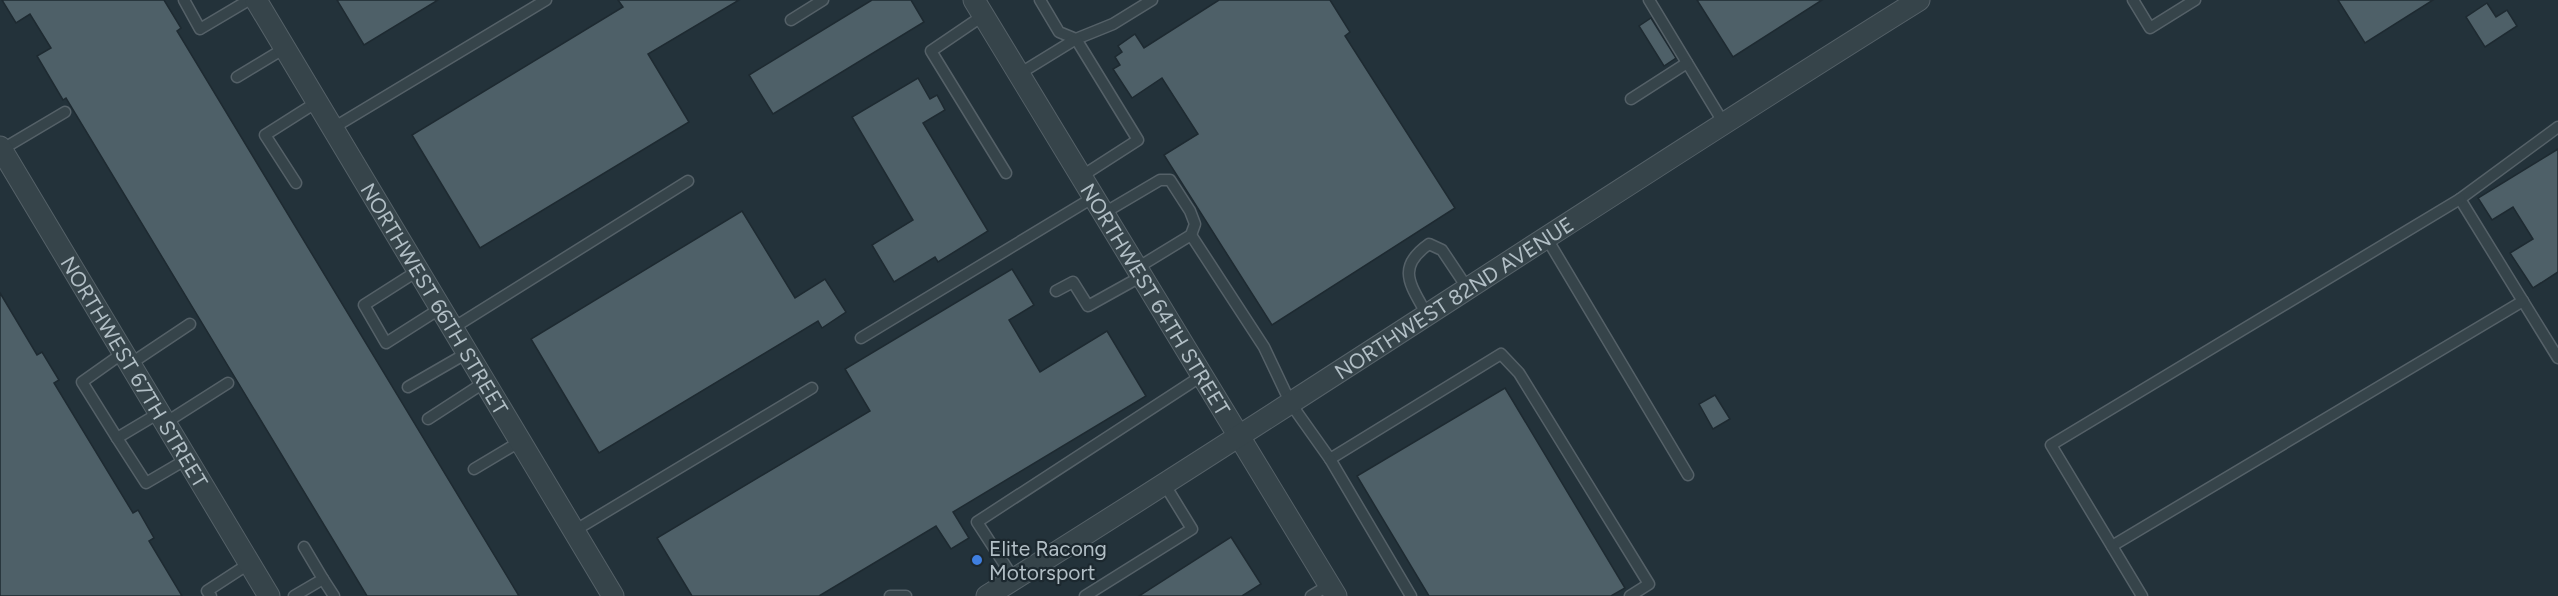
<svg xmlns="http://www.w3.org/2000/svg" width="2558" height="596" font-family="Figtree,sans-serif">
	<style>
		.building { fill: #4e6068; stroke: #1e2a31; stroke-width: 1.5 }
		.lines { fill: none; stroke-linecap: round; stroke-linejoin: round }
		.lane-casing { stroke: #556168; stroke-width: 13 }
		.street-casing { stroke: #556168; stroke-width: 23 }
		.lane { stroke: #36444a; stroke-width: 10 }
		.street { stroke: #36444a; stroke-width: 21 }
		.shop-dot { fill: #3f7fe0; stroke: #1c282f; stroke-width: 2 }
		.labels { text-anchor: middle; dominant-baseline: central; stroke-width: 4.5; stroke-linejoin: round; paint-order: stroke }
		.street-label { font-size: 21px; fill: #b2bfc6; stroke: #1c282f }
		.poi-label { font-size: 21px; fill: #b2bfc6; stroke: #1c282f; text-anchor: start }
	</style>
	<rect width="100%" height="100%" fill="#23323a"/>
	<g class="building">
		<polygon points="2,0 164,0 181,28 177,31 519,596 367,596 66,98 63,100 37,56 51,48 30,14 16,23"/>
		<polygon points="337,0 438,0 364,45"/>
		<polygon points="618,0 739,0 648,54 689,122 480,248 412,135 623,7"/>
		<polygon points="872,0 911,0 924,22 773,114 749,75"/>
		<polygon points="1219,0 1330,0 1350,32 1345,36 1455,208 1272,325 1164,155 1198,134 1162,78 1132,98 1113,69 1120,65 1115,57 1122,52 1118,46 1135,34 1144,48"/>
		<polygon points="1697,0 1822,0 1733,57"/>
		<polygon points="2338,0 2433,0 2365,43"/>
		<polygon points="2487,3 2496,17 2507,10 2517,26 2485,47 2466,17"/>
		<polygon points="1651,18 1676,58 1664,66 1639,26"/>
		<polygon points="918,78 930,99 937,95 945,110 923,123 988,231 938,262 935,257 894,282 872,245 913,220 852,117"/>
		<polygon points="2558,149 2558,272 2533,288 2510,253 2533,239 2513,207 2492,220 2478,198"/>
		<polygon points="742,211 795,298 825,279 846,312 822,328 818,321 599,453 531,339"/>
		<polygon points="1012,269 1034,305 1009,320 1040,372 1107,331 1146,396 953,512 969,538 951,549 936,526 819,596 692,596 657,538 870,411 845,369"/>
		<polygon points="0,293 37,355 42,352 59,380 54,383 133,513 138,510 154,538 149,541 182,596 0,596"/>
		<polygon points="1505,388 1625,588 1611,596 1429,596 1357,476"/>
		<polygon points="1715,395 1730,419 1713,429 1699,404"/>
		<polygon points="1231,537 1261,584 1242,596 1139,596"/>
	</g>
	<g class="lines">
		<defs>
			<g id="lane">
				<polyline points="184,0 200,29 249,0"/>
				<polyline points="1040,0 1059,32 1076,39 1113,24 1152,0"/>
				<polyline points="1649,0 1723,122"/>
				<polyline points="2133,0 2150,28 2195,0"/>
				<polyline points="984,15 931,51 1006,173"/>
				<polyline points="791,20 823,0"/>
				<polyline points="1019,74 1076,39 1138,140 1082,176"/>
				<polyline points="237,77 285,48"/>
				<polyline points="1631,99 1687,63"/>
				<polyline points="2558,127 2460,199 2558,358"/>
				<polyline points="333,128 546,0"/>
				<polyline points="1,150 65,112"/>
				<polyline points="296,183 265,135 317,102"/>
				<polyline points="1104,213 1160,180 1170,180 1190,211 1195,224 1191,235"/>
				<polyline points="1546,237 1688,475"/>
				<polyline points="1137,268 1191,235 1264,347 1291,404 1330,459 1501,354 1519,373 1649,584 1630,596"/>
				<polyline points="419,270 364,305 386,343 441,308"/>
				<polyline points="1056,291 1073,282 1088,306 1142,276"/>
				<path d="M 1427,315 C 1411,285 1395,268 1429,244 L 1442,250 L 1468,289"/>
				<polyline points="453,328 688,181"/>
				<polyline points="861,338 1094,197"/>
				<polyline points="130,364 190,324"/>
				<polyline points="408,387 467,353"/>
				<polyline points="159,413 117,438 146,483 187,459"/>
				<polyline points="428,419 485,382"/>
				<polyline points="165,423 228,383"/>
				<polyline points="117,438 82,382 123,353"/>
				<polyline points="1330,459 1411,596"/>
				<polyline points="474,469 521,441"/>
				<polyline points="574,531 812,388"/>
				<polyline points="2112,546 2523,301"/>
				<polyline points="323,579 334,596"/>
				<polyline points="1014,579 977,522 1203,375"/>
				<polyline points="211,596 207,591 250,563"/>
				<polyline points="294,596 323,579 304,547"/>
				<polyline points="890,596 906,596"/>
				<polyline points="1085,596 1192,529 1165,485"/>
				<polyline points="1311,596 1329,585"/>
				<polyline points="2142,596 2051,445 2460,199"/>
			</g>
			<g id="street">
				<path id="s1" d="M 256,0 L 613,596"/>
				<path id="s2" d="M 974,0 L 1336,596"/>
				<path id="s3" d="M 0,147 L 269,596"/>
				<path id="s4" d="M 987,596 C 1300,401 1606,195 1919,0"/>
			</g>
		</defs>
		<use href="#lane" class="lane-casing"/>
		<use href="#street" class="street-casing"/>
		<use href="#lane" class="lane"/>
		<use href="#street" class="street"/>
	</g>
	<circle class="shop-dot" cx="977" cy="560" r="6"/>
	<g class="labels">
		<g class="street-label">
			<text stroke="none"><textPath href="#s1" startOffset="348">NORTHWEST 66TH STREET</textPath></text>
			<text stroke="none"><textPath href="#s2" startOffset="350">NORTHWEST 64TH STREET</textPath></text>
			<text stroke="none"><textPath href="#s4" startOffset="554">NORTHWEST 82ND AVENUE</textPath></text>
			<text stroke="none"><textPath href="#s3" startOffset="262">NORTHWEST 67TH STREET</textPath></text>
		</g>
		<g class="poi-label">
			<text x="989" y="548">Elite Racong<tspan x="989" dy="24">Motorsport</tspan></text>
		</g>
	</g>
</svg>
